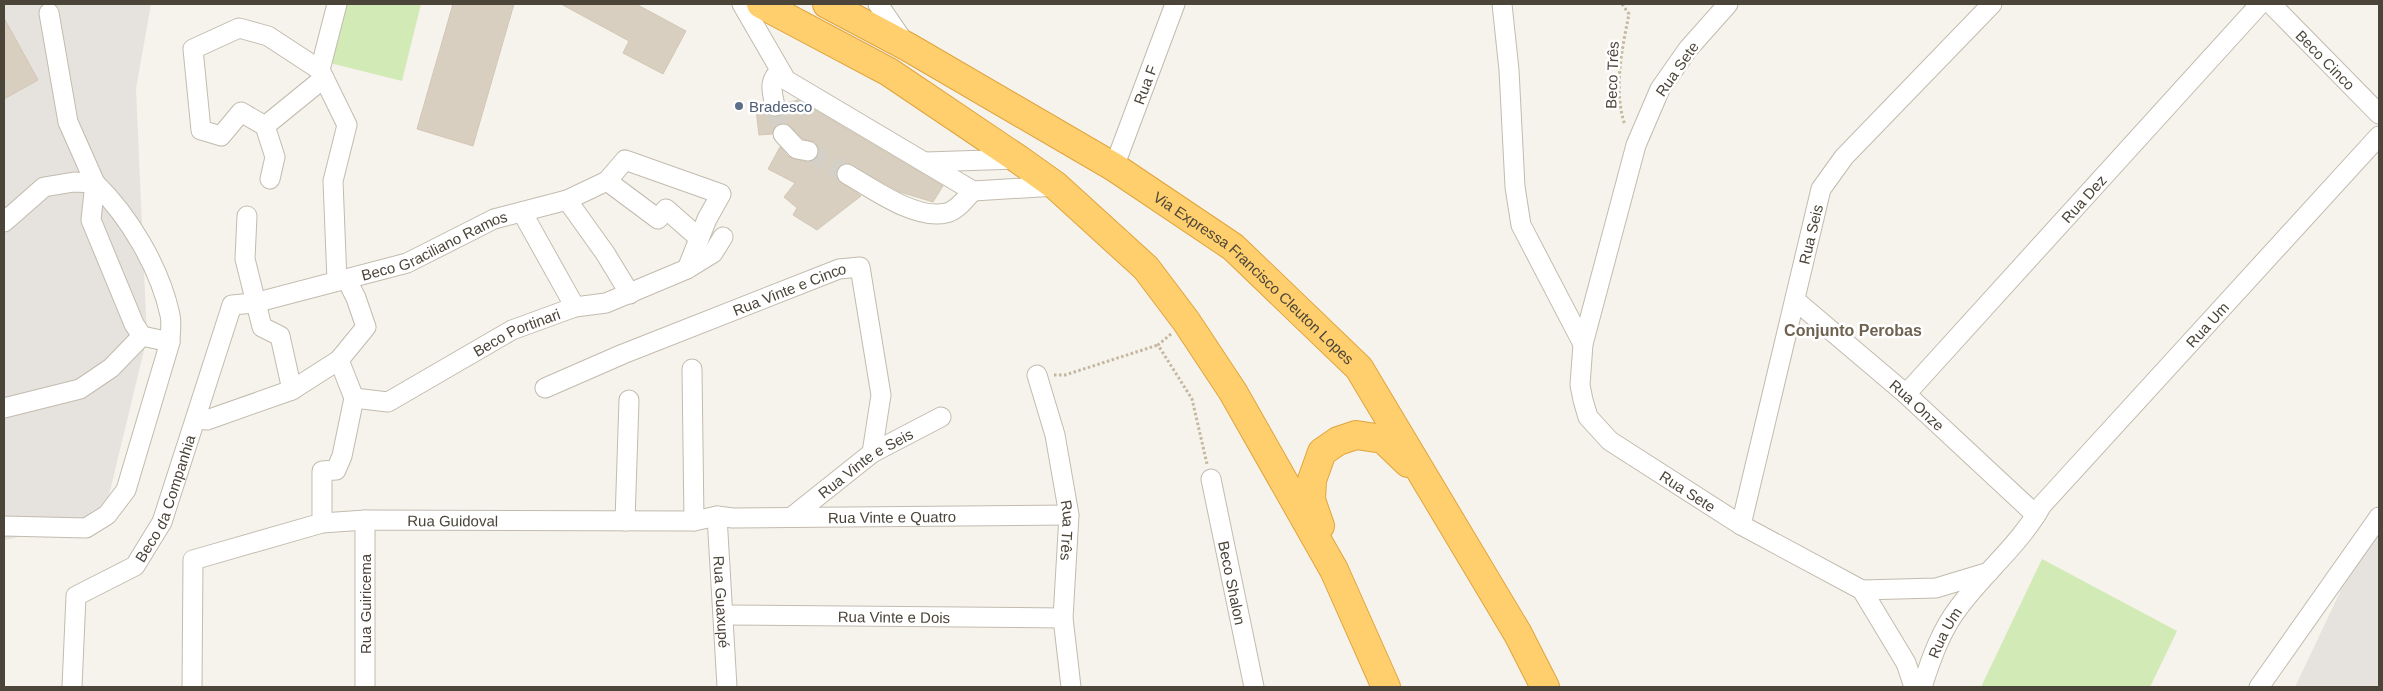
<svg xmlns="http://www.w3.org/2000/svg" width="2383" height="691" font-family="Arial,sans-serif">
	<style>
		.industrial { fill: #e6e2dd }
		.green { fill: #d2eab5 }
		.building { fill: #d8cfc1; stroke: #d3c7b4 }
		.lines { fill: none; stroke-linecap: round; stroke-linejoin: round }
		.minor-tunnel { stroke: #d4d0c8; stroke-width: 19; stroke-dasharray: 19 9; stroke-linecap: butt }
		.minor-casing { stroke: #c2bbae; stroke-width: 21 }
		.highway-casing { stroke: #e0a43c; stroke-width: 30 }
		.path { stroke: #c4b79f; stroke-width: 3; stroke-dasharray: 2.5 2.5; stroke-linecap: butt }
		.minor { stroke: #fff; stroke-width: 19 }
		.highway { stroke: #ffcf6e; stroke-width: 28 }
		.service-dot { fill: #5c6f8a; stroke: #fff; stroke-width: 2 }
		.labels { text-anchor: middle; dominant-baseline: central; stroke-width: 5; stroke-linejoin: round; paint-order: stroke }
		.street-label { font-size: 15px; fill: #4b4439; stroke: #fff }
		.service-label { font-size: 15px; fill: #4e5e75; stroke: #fff; text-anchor: start }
		.neighbourhood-label { font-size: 16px; font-weight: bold; fill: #6e6250; stroke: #fff }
	</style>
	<rect width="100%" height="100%" fill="#f6f3ec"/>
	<g class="industrial">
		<polygon points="4,4 151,4 136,89 147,338 103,520 4,540"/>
		<polygon points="2379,510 2379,687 2295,687"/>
	</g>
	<g class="green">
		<polygon points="345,4 421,4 402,81 330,63"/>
		<polygon points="2042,559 2177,631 2150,687 1981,687"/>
	</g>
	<g class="building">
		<polygon points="453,4 514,4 473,146 417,129"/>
		<polygon points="561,4 636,4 686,31 663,74 623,53 629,41"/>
		<polygon points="4,18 38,80 4,99"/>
		<polygon points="798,100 943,186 933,202 900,192 847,163 838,168 837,179 861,196 817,230 793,215 797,208 784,197 795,183 768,169 780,147 789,157 806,162 817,158 819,148 815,142 803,139 786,123 776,125 772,134 759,135 756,110 764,108 771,116 778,117 785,110 786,103"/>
	</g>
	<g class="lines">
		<g class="minor-tunnel">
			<polyline points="775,106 783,134"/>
			<polyline points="808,151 847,174"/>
		</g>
		<defs>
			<g id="minor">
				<polyline points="742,4 786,80 973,191 1056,186"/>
				<polyline points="878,4 904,42"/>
				<polyline points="1502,4 1509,70 1515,187 1521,225 1583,344"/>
				<path id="s1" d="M 1728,4 L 1688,49 L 1660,89 L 1636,145 L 1583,344 L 1580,385 L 1583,400 L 1588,417 L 1610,441 L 1741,525 L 1862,590 L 1906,663 L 1914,687"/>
				<path id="s2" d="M 2271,4 L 2379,114"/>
				<polyline points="49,13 68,122 95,183 91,220 134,324 142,336 170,342"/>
				<polyline points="320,70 337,4"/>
				<path d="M 775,106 C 772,91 768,81 780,71"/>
				<polyline points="265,126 324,78"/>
				<polyline points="783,134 797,149 808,151"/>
				<polyline points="926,162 1018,159"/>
				<path id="s3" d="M 1114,167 L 1175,4"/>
				<path d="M 847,174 C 873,189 915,220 946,213 C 957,211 965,199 973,191"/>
				<polyline points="270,179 275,157 265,126 241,112 221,136 201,130 193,49 239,28 268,36 320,70 347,125 333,181 337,281"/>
				<polyline points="607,181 658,219 666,209 699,238"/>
				<polyline points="567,200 605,253 630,294"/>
				<polyline points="522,212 575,307"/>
				<polyline points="247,216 245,259 262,327 280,336 292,390"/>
				<path d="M 4,222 L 44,187 L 74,182 L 95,183 C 129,216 160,268 170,315 C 172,323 170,334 170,342 L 126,490 L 107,515 L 86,528 L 4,526"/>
				<path id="s4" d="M 1795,300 L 1906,394 L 2036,515"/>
				<polyline points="692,369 694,521"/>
				<path id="s5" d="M 1037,375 L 1055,435 L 1069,515 L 1063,618 L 1071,687"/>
				<path id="s6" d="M 545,388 L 623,354 L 839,269 L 860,267 L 881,395 L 872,453"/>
				<path id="s7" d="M 1906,394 L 2260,4"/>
				<path id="s8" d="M 354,398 L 388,402 L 512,330 L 575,307 L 606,303 L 687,269 L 713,253 L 723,237"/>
				<polyline points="4,408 80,389 111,368 142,336"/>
				<polyline points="196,419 207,420 292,390 339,360"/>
				<path id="s9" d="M 1211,479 L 1254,687"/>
				<path id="s10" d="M 717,516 L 727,687"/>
				<path id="s11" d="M 793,516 L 872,453 L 941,417"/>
				<polyline points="625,521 629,400"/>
				<polyline points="322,523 322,471 336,470 342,456 354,398 339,360 366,327 356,298 347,280"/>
				<path id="s12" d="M 1741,525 L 1821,189 L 1844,157 L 1992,4"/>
				<polyline points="1862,590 1936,588 1989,572"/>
				<path id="s13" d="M 724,615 L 1063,618"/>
				<path id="s14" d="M 72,687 L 76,596 L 135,566 L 162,522 L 232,305 L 254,303 L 407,263 L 494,219 L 567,200 L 607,181 L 625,160 L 721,194 L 707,219 L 687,269"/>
				<path id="s15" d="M 192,687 L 193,560 L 322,523 L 365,520 L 694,521 L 717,516 L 733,518 L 1069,515"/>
				<polyline points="365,687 365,520"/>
				<path id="s16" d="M 1922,687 C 1931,659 1941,630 1959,607 C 1985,572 2021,543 2042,505 L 2379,136"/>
				<polyline points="2259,687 2379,517"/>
			</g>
			<g id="highway">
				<polyline points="761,4 889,72 1018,159 1056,186 1146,268 1186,321 1233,392 1334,570 1386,687"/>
				<path id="s17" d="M 827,4 L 908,47 L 1114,167 L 1233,247 L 1359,368 L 1518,634 L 1545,687"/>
				<polyline points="1320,526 1311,500 1312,480 1322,452 1338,441 1356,435 1383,439 1408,463"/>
			</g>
		</defs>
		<use href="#minor" class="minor-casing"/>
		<use href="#highway" class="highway-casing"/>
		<g class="path">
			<path d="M 1622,4 L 1629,14 C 1622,49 1613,91 1625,125"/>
			<polyline points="1171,334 1158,345 1192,399 1207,464"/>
			<polyline points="1054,375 1065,375 1158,345"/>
		</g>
		<use href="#minor" class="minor"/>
		<use href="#highway" class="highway"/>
	</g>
	<circle class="service-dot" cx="739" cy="106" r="5"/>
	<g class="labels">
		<g class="street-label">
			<text stroke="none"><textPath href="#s2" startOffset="78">Beco Cinco</textPath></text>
			<text transform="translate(1677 69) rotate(-55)">Rua Sete</text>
			<text transform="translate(1612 75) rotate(-88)">Beco Três</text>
			<text stroke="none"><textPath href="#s3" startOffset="88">Rua F</textPath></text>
			<text stroke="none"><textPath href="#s7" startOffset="264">Rua Dez</textPath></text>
			<text stroke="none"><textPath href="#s12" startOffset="299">Rua Seis</textPath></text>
			<text stroke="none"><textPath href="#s14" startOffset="649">Beco Graciliano Ramos</textPath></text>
			<text stroke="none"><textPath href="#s17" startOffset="509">Via Expressa Francisco Cleuton Lopes</textPath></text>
			<text stroke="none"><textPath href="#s6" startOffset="264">Rua Vinte e Cinco</textPath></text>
			<text stroke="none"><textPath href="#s16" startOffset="465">Rua Um</textPath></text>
			<text stroke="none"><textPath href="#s8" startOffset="181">Beco Portinari</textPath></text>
			<text stroke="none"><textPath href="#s4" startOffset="161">Rua Onze</textPath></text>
			<text stroke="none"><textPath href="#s11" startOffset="90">Rua Vinte e Seis</textPath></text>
			<text stroke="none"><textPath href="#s1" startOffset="575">Rua Sete</textPath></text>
			<text stroke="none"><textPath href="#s14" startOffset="232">Beco da Companhia</textPath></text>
			<text stroke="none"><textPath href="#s15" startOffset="832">Rua Vinte e Quatro</textPath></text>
			<text stroke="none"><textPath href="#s15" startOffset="392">Rua Guidoval</textPath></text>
			<text stroke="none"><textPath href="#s5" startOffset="159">Rua Três</textPath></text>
			<text stroke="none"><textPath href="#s9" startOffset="106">Beco Shalon</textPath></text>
			<text stroke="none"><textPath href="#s10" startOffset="86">Rua Guaxupé</textPath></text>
			<text transform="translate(365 604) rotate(-90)">Rua Guiricema</text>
			<text stroke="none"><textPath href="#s13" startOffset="170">Rua Vinte e Dois</textPath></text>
			<text stroke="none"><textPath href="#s16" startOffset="59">Rua Um</textPath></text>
		</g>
		<g class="service-label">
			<text x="749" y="106">Bradesco</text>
		</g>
		<g class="neighbourhood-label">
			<text x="1853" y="330">Conjunto Perobas</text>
		</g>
	</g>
	<rect width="2383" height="691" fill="none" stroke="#4b4439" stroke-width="10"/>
</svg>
